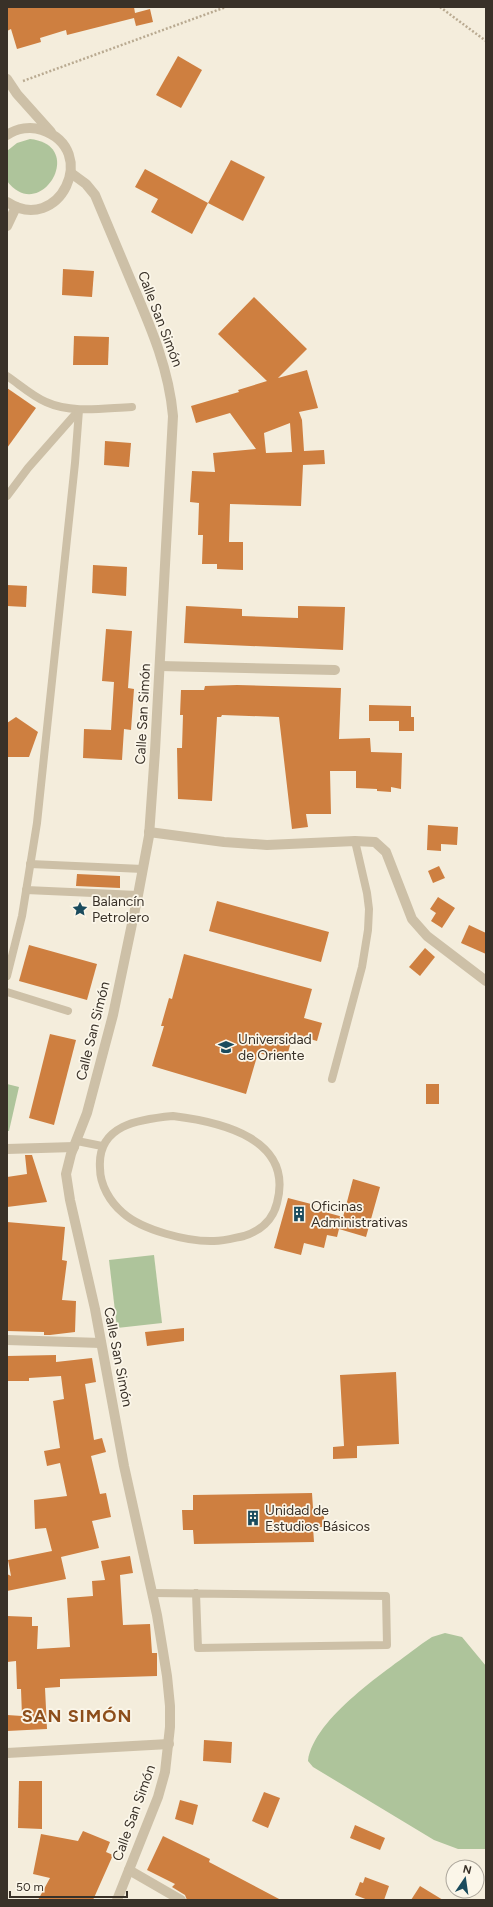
<svg xmlns="http://www.w3.org/2000/svg" width="493" height="1907" font-family="Figtree,sans-serif">
	<style>
		.green { fill: #aec49b }
		.building { fill: #ce7f40; fill-rule: evenodd }
		.lines { fill: none; stroke-linecap: round; stroke-linejoin: round }
		.path { stroke: #b9aa91; stroke-width: 2.5; stroke-dasharray: 2 2; stroke-linecap: butt }
		.service { stroke: #cdc0a7; stroke-width: 8 }
		.minor { stroke: #cdc0a7; stroke-width: 10 }
		.tertiary { stroke: #cdc0a7; stroke-width: 10 }
		.labels { text-anchor: middle; dominant-baseline: central; stroke-width: 3.5; stroke-linejoin: round; paint-order: stroke }
		.street-label { font-size: 14px; fill: #393128; stroke: #fbf6e9 }
		.poi-label { font-size: 14px; fill: #393128; stroke: #fbf6e9; text-anchor: start }
		.district-label { font-size: 18px; font-weight: bold; letter-spacing: 1px; fill: #8d4e1b; stroke: #fbf6e9 }
	</style>
	<rect width="100%" height="100%" fill="#f4eddc"/>
	<g class="green">
		<path d="M 30,139 C 88,145 40,225 7,181 L 7,151 L 17,143 Z"/>
		<polygon points="7,1084 19,1087 9,1131 7,1131"/>
		<polygon points="154,1255 162,1323 117,1328 109,1260"/>
		<path d="M 445,1633 L 462,1637 L 486,1666 L 486,1849 L 458,1849 L 434,1840 L 313,1767 L 308,1761 C 314,1717 388,1670 423,1643 L 432,1637 Z"/>
	</g>
	<g class="building">
		<polygon points="7,7 134,7 135,13 150,9 153,22 136,26 134,18 67,35 66,30 40,38 41,42 17,49 11,29 7,31"/>
		<polygon points="178,56 202,70 181,108 156,95"/>
		<polygon points="231,160 265,177 243,221 208,203"/>
		<polygon points="145,169 208,203 192,234 151,212 158,199 135,187"/>
		<polygon points="63,269 94,271 92,297 62,295"/>
		<path d="M 254,297 L 307,349 L 278,378 L 307,370 L 318,408 L 299,412 L 302,420 L 304,451 L 324,450 L 325,464 L 303,465 L 301,506 L 230,504 L 229,542 L 243,542 L 243,570 L 217,569 L 217,564 L 202,564 L 203,535 L 198,535 L 199,503 L 190,502 L 192,471 L 215,472 L 213,453 L 256,449 L 230,413 L 196,423 L 191,406 L 239,392 L 238,390 L 267,381 L 218,334 ZM 290,423 L 292,452 L 266,453 L 264,433 Z"/>
		<polygon points="74,336 109,337 108,365 73,365"/>
		<polygon points="7,388 36,408 7,448"/>
		<polygon points="105,441 131,443 129,467 104,465"/>
		<polygon points="93,565 127,567 126,596 92,593"/>
		<polygon points="7,585 27,586 26,607 7,606"/>
		<polygon points="186,606 242,609 242,616 298,618 298,606 345,607 343,650 184,643"/>
		<polygon points="106,629 132,631 128,688 134,689 131,730 124,729 122,760 83,758 84,729 111,730 114,682 102,681"/>
		<polygon points="237,685 341,688 339,739 370,738 371,752 402,753 401,789 391,787 391,792 377,791 377,789 356,788 356,771 330,771 331,814 306,814 308,827 292,829 279,717 222,715 221,717 217,717 212,801 178,799 177,748 182,748 183,715 180,715 181,690 204,690 205,686"/>
		<polygon points="369,705 411,706 411,717 414,717 414,731 399,731 399,721 369,721"/>
		<polygon points="16,717 38,732 29,757 7,757 7,723"/>
		<polygon points="428,825 458,827 457,845 441,844 441,851 427,850"/>
		<polygon points="439,866 445,878 433,883 428,871"/>
		<polygon points="77,874 120,876 120,888 76,886"/>
		<polygon points="438,897 455,908 442,928 431,921 436,913 430,909"/>
		<polygon points="217,901 329,932 321,962 209,931"/>
		<polygon points="469,925 486,933 486,954 461,943"/>
		<polygon points="29,945 97,964 87,1000 19,981"/>
		<polygon points="425,948 435,957 420,976 409,967"/>
		<polygon points="184,954 312,989 304,1018 322,1023 317,1041 293,1034 286,1060 258,1053 246,1094 152,1066 164,1026 161,1026 169,998 172,999"/>
		<polygon points="50,1034 76,1040 54,1125 29,1118"/>
		<rect x="426" y="1084" width="13" height="20"/>
		<polygon points="25,1155 32,1155 47,1202 7,1207 7,1177 27,1174"/>
		<polygon points="353,1179 380,1187 366,1237 339,1229 337,1237 327,1235 324,1248 304,1243 301,1255 274,1248 288,1198 315,1205 314,1209 343,1217"/>
		<polygon points="7,1222 65,1227 62,1260 67,1261 62,1300 76,1301 75,1332 50,1335 44,1335 44,1332 7,1331"/>
		<polygon points="184,1328 184,1341 147,1346 145,1332"/>
		<polygon points="56,1355 56,1362 92,1358 96,1382 85,1384 94,1440 102,1438 106,1452 91,1456 100,1494 106,1493 111,1517 92,1521 99,1548 61,1557 66,1579 7,1591 7,1574 11,1576 8,1560 52,1551 46,1528 35,1529 34,1500 67,1496 60,1463 47,1466 44,1451 60,1448 53,1401 64,1399 61,1376 29,1378 29,1381 7,1381 7,1356"/>
		<polygon points="396,1372 399,1444 357,1446 357,1458 333,1459 333,1447 344,1446 340,1375"/>
		<polygon points="312,1493 313,1508 324,1507 324,1527 313,1527 314,1542 194,1544 193,1530 183,1530 182,1510 193,1510 193,1495"/>
		<polygon points="130,1556 133,1573 120,1575 123,1625 150,1624 152,1653 157,1653 157,1676 60,1679 60,1687 45,1688 47,1729 7,1731 7,1715 22,1716 21,1689 17,1689 16,1661 7,1662 7,1616 32,1617 32,1626 38,1626 37,1649 70,1647 67,1598 93,1596 92,1581 105,1580 101,1561"/>
		<polygon points="204,1740 232,1742 231,1763 203,1761"/>
		<polygon points="19,1781 42,1781 42,1829 18,1828"/>
		<polygon points="264,1792 280,1798 268,1828 252,1821"/>
		<polygon points="180,1800 198,1805 193,1825 175,1819"/>
		<polygon points="355,1825 385,1838 380,1850 350,1838"/>
		<polygon points="83,1831 110,1842 106,1852 113,1855 93,1900 38,1900 50,1878 33,1874 41,1834 78,1841"/>
		<polygon points="163,1836 210,1859 209,1862 281,1900 187,1900 185,1895 172,1887 175,1884 147,1870"/>
		<polygon points="365,1877 389,1886 384,1900 368,1900 355,1895 360,1882 363,1883"/>
		<polygon points="420,1886 443,1900 411,1900"/>
	</g>
	<g class="lines">
		<g class="path">
			<polyline points="440,7 486,41"/>
			<polyline points="23,81 226,7"/>
		</g>
		<g class="service">
			<path d="M 7,376 C 19,384 32,396 46,402 C 72,414 105,408 132,407"/>
			<polyline points="7,496 28,468 79,410"/>
			<polyline points="30,864 143,869"/>
			<polyline points="26,890 138,895"/>
			<polyline points="7,976 22,916 37,823 75,463 79,410"/>
			<polyline points="7,992 68,1011"/>
			<polyline points="332,1079 362,967 368,930 369,909 367,893 355,841"/>
			<path d="M 173,1116 C 222,1122 294,1139 277,1203 C 273,1220 260,1231 244,1236 C 234,1238 225,1241 214,1241 C 188,1242 142,1230 123,1213 C 110,1202 100,1185 100,1168 C 97,1125 139,1119 173,1116 Z"/>
			<polyline points="77,1141 102,1146"/>
			<polyline points="152,1593 386,1596 387,1645 198,1648 196,1593"/>
		</g>
		<g class="minor">
			<path d="M 71,173 L 86,184 L 95,195 C 108,226 121,257 134,288 C 152,330 169,370 173,416 L 155,751 L 149,836 L 138,895 L 113,1015 L 87,1113 L 71,1154 L 66,1174 L 70,1200 L 95,1309 L 124,1466 L 157,1615 L 167,1676 L 170,1706 L 170,1727 L 165,1772 L 158,1797 L 117,1900"/>
			<polyline points="160,666 335,670"/>
			<polyline points="149,832 224,842 267,845 355,841 375,842 386,852 412,919 427,936 486,981"/>
			<polyline points="7,1149 74,1147"/>
			<polyline points="7,1340 101,1343"/>
			<polyline points="7,1753 169,1744"/>
			<polyline points="129,1870 181,1900"/>
		</g>
		<g class="tertiary">
			<polyline points="7,79 17,94 51,132"/>
			<path d="M 7,135 C 17,128 31,126 42,130 C 101,150 59,236 7,202"/>
			<polyline points="7,226 16,207"/>
		</g>
	</g>
	<defs>
		<symbol id="sight-bare" viewBox="-9 -9 18 18"><path d="M0-6L1.8-2.2L6-1.7L2.9 1.2L3.7 5.4L0 3.3L-3.7 5.4L-2.9 1.2L-6-1.7L-1.8-2.2Z" fill="#1a4b5d" stroke="#fbf6e9" stroke-width="2.5" paint-order="stroke"/></symbol>
		<symbol id="university-bare" viewBox="-9 -9 18 18"><path d="M0-5L7-2L0 1L-7-2ZM-4 1L0 2.5L4 1V4Q0 6-4 4Z" fill="#1a4b5d" stroke="#fbf6e9" stroke-width="2.5" paint-order="stroke"/></symbol>
		<symbol id="building-bare" viewBox="-9 -9 18 18"><path d="M-4-6H4V6H1V3H-1V6H-4ZM-2.5-4.3h1.7v1.8h-1.7ZM.8-4.3h1.7v1.8H.8ZM-2.5-1h1.7V.8h-1.7ZM.8-1h1.7V.8H.8Z" fill="#1a4b5d" stroke="#fbf6e9" stroke-width="2.5" paint-order="stroke"/></symbol>
	</defs>
	<g fill-rule="evenodd">
		<use href="#sight-bare" x="69" y="898" width="22" height="22"/>
		<use href="#university-bare" x="215" y="1036" width="22" height="22"/>
		<use href="#building-bare" x="288" y="1203" width="22" height="22"/>
		<use href="#building-bare" x="242" y="1507" width="22" height="22"/>
	</g>
	<g class="labels">
		<g class="street-label">
			<text transform="translate(160 319) rotate(69)">Calle San Simón</text>
			<text transform="translate(143 714) rotate(-87)">Calle San Simón</text>
			<text transform="translate(93 1031) rotate(-76)">Calle San Simón</text>
			<text transform="translate(118 1357) rotate(79)">Calle San Simón</text>
			<text transform="translate(134 1813) rotate(-70)">Calle San Simón</text>
		</g>
		<g class="poi-label">
			<text x="92" y="901">Balancín<tspan x="92" dy="16">Petrolero</tspan></text>
			<text x="238" y="1039">Universidad<tspan x="238" dy="16">de Oriente</tspan></text>
			<text x="311" y="1206">Oficinas<tspan x="311" dy="16">Administrativas</tspan></text>
			<text x="265" y="1510">Unidad de<tspan x="265" dy="16">Estudios Básicos</tspan></text>
		</g>
		<g class="district-label">
			<text x="77" y="1716">SAN SIMÓN</text>
		</g>
	</g>
	<rect width="493" height="1907" fill="none" stroke="#393128" stroke-width="16"/>
	<g transform="translate(465 1879) rotate(13)"><circle r="19" fill="#fbf6e9" stroke="#ada79c"/>
	<path d="M0-3L7 15L0 10L-7 15Z" fill="#1a4b5d"/>
	<text y="-6" font-size="11" font-weight="bold" text-anchor="middle" fill="#393128">N</text>
	</g>
	<path d="M10 1891v6h117v-6" fill="none" stroke="#393128" stroke-width="2"/>
	<text x="16" y="1891" font-size="12" fill="#393128" stroke="#fbf6e9" stroke-width="3" paint-order="stroke">50 m</text>
</svg>
